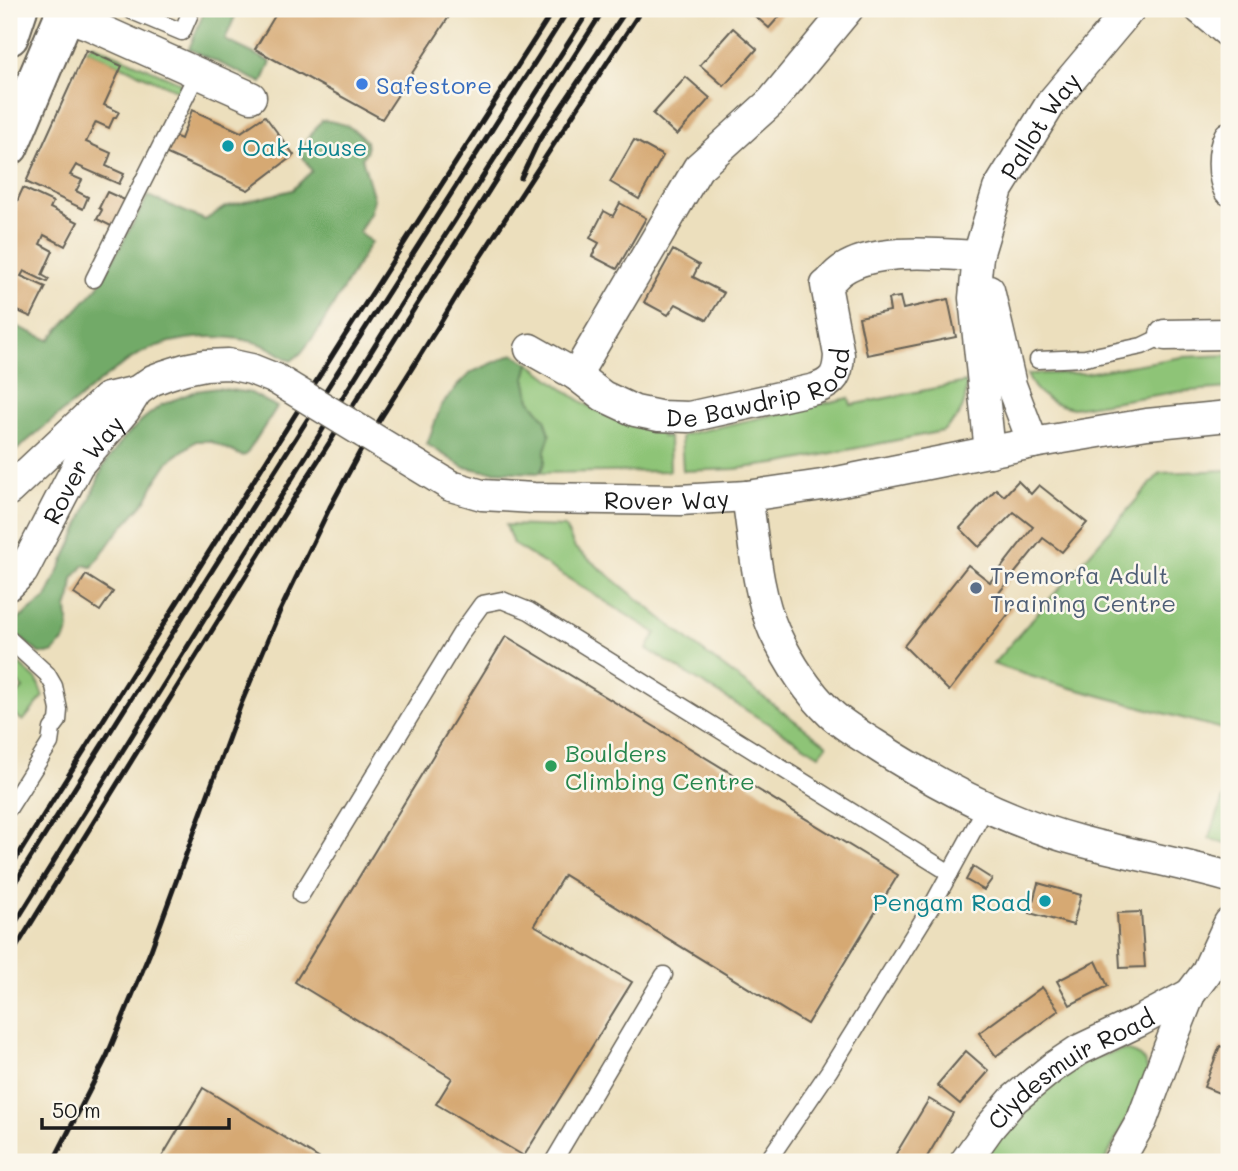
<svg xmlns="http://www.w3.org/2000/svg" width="1238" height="1171" font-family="Mali,sans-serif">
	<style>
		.green { fill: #8ec477; stroke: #55704a; stroke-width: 2 }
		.forest { fill: #72aa68; stroke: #476342; stroke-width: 2 }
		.building { fill: #d6a973 }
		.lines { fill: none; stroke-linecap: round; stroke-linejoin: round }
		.service-casing { stroke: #656054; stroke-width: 19 }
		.minor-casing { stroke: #656054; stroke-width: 33 }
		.primary-casing { stroke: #656054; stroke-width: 42 }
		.service { stroke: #fff; stroke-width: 16 }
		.minor { stroke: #fff; stroke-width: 30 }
		.primary { stroke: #fff; stroke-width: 38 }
		.rail { stroke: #1c1c1c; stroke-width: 5 }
		.minor-bridge-casing { stroke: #656054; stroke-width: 33; stroke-linecap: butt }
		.minor-bridge { stroke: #fff; stroke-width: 30 }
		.shop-dot { fill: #3f7fe0; stroke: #fbf7ec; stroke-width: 2.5 }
		.culture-dot { fill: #0f9aa8; stroke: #fbf7ec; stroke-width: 2.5 }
		.service-dot { fill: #5c6f8a; stroke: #fbf7ec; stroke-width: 2.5 }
		.leisure-dot { fill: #2e9e5b; stroke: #fbf7ec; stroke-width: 2.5 }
		.labels { text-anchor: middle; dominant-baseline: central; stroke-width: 5; stroke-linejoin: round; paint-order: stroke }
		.shop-label { font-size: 24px; fill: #366cbe; stroke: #fbf7ec; text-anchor: start }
		.street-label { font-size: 24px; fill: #1c1c1c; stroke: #fbf7ec }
		.culture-label { font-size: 24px; fill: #0d838f; stroke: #fbf7ec; text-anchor: start }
		.service-label { font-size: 24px; fill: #4e5e75; stroke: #fbf7ec; text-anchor: start }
		.leisure-label { font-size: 24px; fill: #27864d; stroke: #fbf7ec; text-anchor: start }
	</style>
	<rect width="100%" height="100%" fill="#fbf7ec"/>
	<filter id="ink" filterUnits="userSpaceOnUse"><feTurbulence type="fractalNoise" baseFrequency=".0143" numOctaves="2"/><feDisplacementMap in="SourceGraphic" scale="14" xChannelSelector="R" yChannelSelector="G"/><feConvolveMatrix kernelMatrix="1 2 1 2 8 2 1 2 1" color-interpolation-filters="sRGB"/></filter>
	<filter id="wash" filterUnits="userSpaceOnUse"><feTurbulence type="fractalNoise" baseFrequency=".00686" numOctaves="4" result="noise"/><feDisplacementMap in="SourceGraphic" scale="28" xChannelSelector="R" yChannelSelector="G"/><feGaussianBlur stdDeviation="1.57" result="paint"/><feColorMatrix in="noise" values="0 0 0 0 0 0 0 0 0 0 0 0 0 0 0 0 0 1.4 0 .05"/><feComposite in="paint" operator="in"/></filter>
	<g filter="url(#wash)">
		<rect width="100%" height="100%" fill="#ecdfbd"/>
		<g class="green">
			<polygon points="92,44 179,82 182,87 180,92 86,50"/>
			<path d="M 1229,355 L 1229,388 L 1176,392 L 1073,408 C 1053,405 1034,394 1027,374 L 1087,373 L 1182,357 Z"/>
			<path d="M 529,363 C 552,380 575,400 602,413 C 620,422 640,427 660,431 L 662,437 L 669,437 L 670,471 L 540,473 L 545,461 L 544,450 L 550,434 L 545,419 L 530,400 L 525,378 Z"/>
			<path d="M 966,382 C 967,405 961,416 943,431 L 782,463 L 735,469 L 683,471 L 681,438 L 683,435 L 849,398 L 851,405 Z"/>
			<polygon points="1229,470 1229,731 1042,680 993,664 1160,473"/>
			<polygon points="506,525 565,527 575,548 697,647 827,745 819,755 647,649 656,633 513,544"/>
			<polygon points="9,655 37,680 43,697 23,721 13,713 11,701 23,688 9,675"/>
			<polygon points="1229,781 1229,844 1209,839"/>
			<path d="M 1121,1050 C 1141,1052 1151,1062 1146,1082 L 1104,1162 L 979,1162 L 987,1150 L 1044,1087 L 1089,1060 Z"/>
		</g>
		<g class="forest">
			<polygon points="205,9 238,9 225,40 271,62 262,83 189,49"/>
			<path d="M 322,120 C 343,123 352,125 366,141 L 367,150 L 362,158 L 374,199 L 370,213 L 359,232 L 371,242 L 318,331 L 301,353 L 291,361 C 282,356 273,349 263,345 C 227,332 178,335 143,352 C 118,365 96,385 74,403 C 52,420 30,438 9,457 L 9,323 L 49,340 L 98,287 L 148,196 L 205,220 L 225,207 L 292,190 L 312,171 L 299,151 Z"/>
			<polygon points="513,354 529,363 525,378 530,400 545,419 550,435 545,450 545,461 540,473 485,471 463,467 427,444 441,406 458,385 472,372"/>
			<polygon points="217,388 251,393 277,407 246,455 242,456 210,441 196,441 169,461 155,482 147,499 113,538 92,567 84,565 73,579 71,596 67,608 69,629 65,639 54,652 47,654 39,653 11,630 10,626 46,598 75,536 103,467 124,438 142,420 161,405 196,391"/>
		</g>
		<g id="blocks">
			<g class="building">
				<polygon points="279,9 454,9 382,119 255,49"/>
				<polygon points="747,9 786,9 769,28"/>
				<polygon points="733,28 757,49 724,86 700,65"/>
				<polygon points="86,50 122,66 104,105 119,112 116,117 114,117 109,128 96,122 86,142 111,153 106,166 124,174 119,184 76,165 70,175 82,180 76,191 88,197 83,209 26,182"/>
				<polygon points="686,77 710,98 677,135 653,114"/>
				<polygon points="192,110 241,132 265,116 294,155 248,190 165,153 172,135 181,139"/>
				<polygon points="634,140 663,156 639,199 610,182"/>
				<polygon points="23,188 53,202 50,208 78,222 65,246 44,235 40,244 53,251 42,275 49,279 47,282 24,271 21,276 46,287 31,317 9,307 9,219"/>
				<polygon points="107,192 127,201 113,227 97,219 102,210 99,208"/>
				<polygon points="620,203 646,218 617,269 592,256 599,243 590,238 604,211 613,216"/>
				<polygon points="673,250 699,265 693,277 724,293 707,320 676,304 668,315 644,302"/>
				<polygon points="900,297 903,309 948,299 956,337 867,355 859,317 890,311 888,299"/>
				<polygon points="1018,481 1031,494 1039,485 1087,523 1062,552 1043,538 998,594 1013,608 949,691 904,646 968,565 990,582 1033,527 1014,512 979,547 960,528 996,489 1004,496"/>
				<polygon points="86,575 113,592 100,611 74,594"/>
				<polygon points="506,636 898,875 807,1024 564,875 534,925 632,982 524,1156 436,1104 452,1078 295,982"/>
				<polygon points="973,867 992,879 984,890 966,880"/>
				<polygon points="1038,883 1081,895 1073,925 1030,913"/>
				<polygon points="1141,912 1145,967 1120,968 1117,913"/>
				<polygon points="1096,961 1108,986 1070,1005 1057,981"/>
				<polygon points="1042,987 1059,1010 996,1056 979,1033"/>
				<polygon points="1220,1046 1229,1049 1229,1097 1204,1087"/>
				<polygon points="966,1051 989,1071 960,1104 937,1085"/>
				<polygon points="203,1088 325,1162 159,1162"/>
				<polygon points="929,1099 953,1113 943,1130 924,1162 891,1162"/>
			</g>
		</g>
	</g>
	<g filter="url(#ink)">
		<use href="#blocks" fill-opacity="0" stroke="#656054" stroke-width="2"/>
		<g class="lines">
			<defs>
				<g id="service">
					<polyline points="133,9 132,11 182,32 192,9"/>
					<polyline points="94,279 198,72"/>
					<polyline points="1038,360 1085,358 1142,346 1165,335"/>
					<polyline points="9,639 47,674 54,686 59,710 58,721 52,729 50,743 9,808"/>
					<polyline points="301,895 461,633 482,604 502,600 529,611 950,873"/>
					<polyline points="553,1162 664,975"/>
					<polyline points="767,1162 829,1071 934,902 986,807"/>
				</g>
				<g id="minor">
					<polyline points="1200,9 1229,33"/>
					<polyline points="65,16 90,25 251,97"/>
					<path d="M 1229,137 C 1222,151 1222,176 1229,190"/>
					<polyline points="989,290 1011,385 1033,443"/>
					<polyline points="1165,335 1229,334"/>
					<path id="s1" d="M 530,349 L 576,375 L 603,396 L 635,411 L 659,416 L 689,417 L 815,389 C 834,382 838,375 839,355 L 826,285 C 831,281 836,274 842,270 C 876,247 938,254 978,256"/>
					<polyline points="576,375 698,168 771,102 848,9"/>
					<path id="s2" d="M 990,452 L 974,298 L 978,256 L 998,189 L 1051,103 L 1130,9"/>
					<path id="s3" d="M 451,486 L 482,495 L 534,498 L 680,500 L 747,496 L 822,485 L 1033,443 L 1147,424 L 1229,416"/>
					<polyline points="9,490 107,398 137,391 153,380 166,375 185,369 205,365 228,364 251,369 276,379"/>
					<path d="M 747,496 C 754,539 756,590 774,631 C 788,661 807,691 831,714 C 843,725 860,735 874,744 C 937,785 1007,822 1080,841 C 1129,854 1180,863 1229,877"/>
					<path id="s4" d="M 9,585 L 23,571 L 78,465 L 125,410 L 137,391"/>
					<path id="s5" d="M 965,1162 L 990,1127 L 1014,1099 L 1052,1068 L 1079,1050 L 1138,1022 L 1190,994"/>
					<polyline points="1118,1162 1142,1120 1169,1047 1190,994 1206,973 1229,923"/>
				</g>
				<g id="primary">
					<polyline points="9,36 18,9"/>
					<polyline points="9,146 67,9"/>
				</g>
			</defs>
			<use href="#service" class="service-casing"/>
			<use href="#minor" class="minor-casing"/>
			<use href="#primary" class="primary-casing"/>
			<use href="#service" class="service"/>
			<use href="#minor" class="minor"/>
			<use href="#primary" class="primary"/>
			<g class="rail">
				<polyline points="521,178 539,140 627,9"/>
				<polyline points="9,870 344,337 554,9"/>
				<polyline points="9,892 333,379 569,9"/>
				<polyline points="9,933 384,331 590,9"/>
				<polyline points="9,959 281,519 604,9"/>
				<polyline points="53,1162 107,1056 151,950 241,704 279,613 330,507 362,448 441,322 479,259 642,9"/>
			</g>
			<defs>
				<polyline id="minor-bridge" points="276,379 451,486"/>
			</defs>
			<use href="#minor-bridge" class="minor-bridge-casing"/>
			<use href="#minor-bridge" class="minor-bridge"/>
		</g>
	</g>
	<circle class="shop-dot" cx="362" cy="84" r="7"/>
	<g class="culture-dot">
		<circle cx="228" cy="146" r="7"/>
		<circle cx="1045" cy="901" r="7"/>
	</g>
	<circle class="service-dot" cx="976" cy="588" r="7"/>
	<circle class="leisure-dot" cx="551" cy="766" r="7"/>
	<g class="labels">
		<g class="shop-label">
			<text x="376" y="84">Safestore</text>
		</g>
		<g class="street-label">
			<text stroke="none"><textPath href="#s2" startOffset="343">Pallot Way</textPath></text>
			<text stroke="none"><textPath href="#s1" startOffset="256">De Bawdrip Road</textPath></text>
			<text stroke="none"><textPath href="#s4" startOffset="138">Rover Way</textPath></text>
			<text stroke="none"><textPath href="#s3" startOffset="217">Rover Way</textPath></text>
			<text stroke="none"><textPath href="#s5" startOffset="144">Clydesmuir Road</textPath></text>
		</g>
		<g class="culture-label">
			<text x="242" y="146">Oak House</text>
			<text x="1031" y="901" text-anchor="end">Pengam Road</text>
		</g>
		<g class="service-label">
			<text x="990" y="574">Tremorfa Adult<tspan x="990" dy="28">Training Centre</tspan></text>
		</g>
		<g class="leisure-label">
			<text x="565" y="752">Boulders<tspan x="565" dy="28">Climbing Centre</tspan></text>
		</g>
	</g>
	<rect width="1238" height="1171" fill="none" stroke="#fbf7ec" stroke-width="35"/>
	<path d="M42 1118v10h187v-10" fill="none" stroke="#1c1c1c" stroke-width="3.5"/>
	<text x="52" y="1118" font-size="21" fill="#1c1c1c" stroke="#fbf7ec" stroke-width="5" paint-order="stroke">50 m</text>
</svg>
